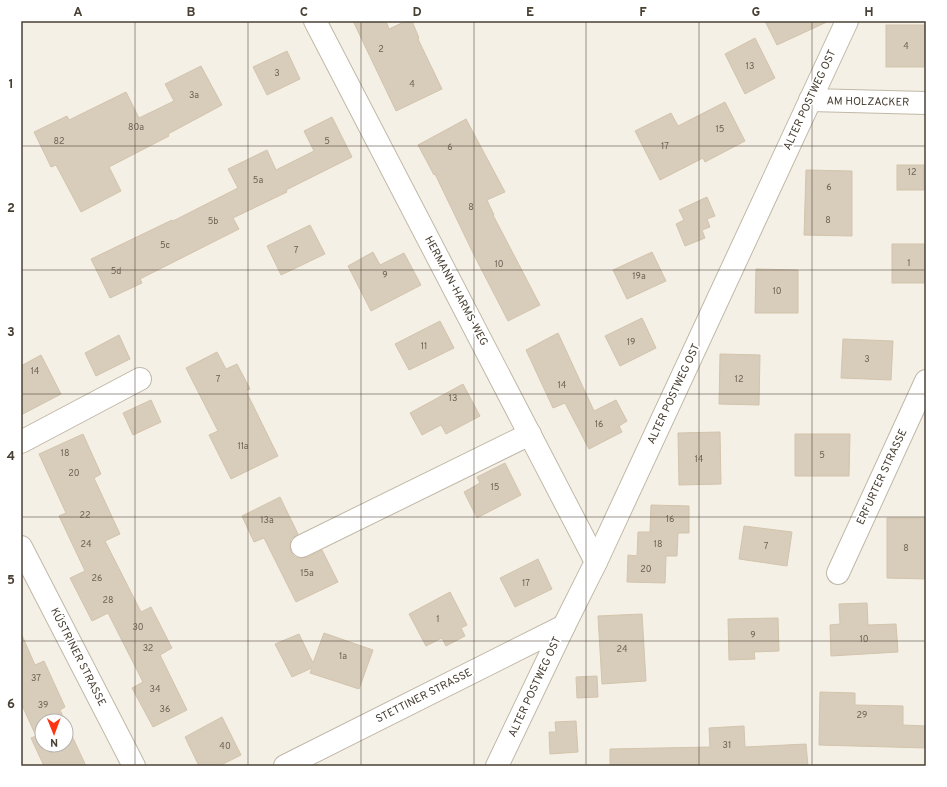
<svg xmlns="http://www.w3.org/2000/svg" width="947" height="787" font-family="Overpass,sans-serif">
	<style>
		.building { fill: #d8ccba; stroke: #d3c4ac }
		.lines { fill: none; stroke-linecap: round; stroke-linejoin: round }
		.minor-casing { stroke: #c1b8a7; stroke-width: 24 }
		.minor { stroke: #fff; stroke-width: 22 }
		.grid { fill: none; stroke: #494034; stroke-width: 1; stroke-opacity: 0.55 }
		.labels { text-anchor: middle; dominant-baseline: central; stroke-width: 3.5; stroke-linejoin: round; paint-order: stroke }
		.number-label { font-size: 9px; fill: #6d6356 }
		.street-label { font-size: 11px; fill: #494034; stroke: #fff }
		.neatline { fill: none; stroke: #494034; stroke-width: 1.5 }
		.grid-label { font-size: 13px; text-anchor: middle; font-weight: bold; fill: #494034 }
	</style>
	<rect width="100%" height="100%" fill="#f5f0e6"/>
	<g class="building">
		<polygon points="353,21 386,21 389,29 406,21 412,21 419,38 418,39 442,89 396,111"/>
		<polygon points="765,21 829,21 777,45"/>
		<rect x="886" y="25" width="40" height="42"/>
		<polygon points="755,38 775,78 745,94 725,54"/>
		<polygon points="287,51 300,79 267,95 253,67"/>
		<polygon points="201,66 222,105 168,134 169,136 109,167 121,191 81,212 56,165 51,167 34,132 67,116 69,120 126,92 139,118 174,101 165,84"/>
		<polygon points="725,102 745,141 705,162 703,158 660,180 635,131 671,113 678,126"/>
		<polygon points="332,117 352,157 286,190 287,192 233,218 239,229 140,279 142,283 110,298 91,259 172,220 173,221 238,188 228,169 267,150 276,170 314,151 304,131"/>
		<polygon points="466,119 505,192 487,200 494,215 493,215 540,305 508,321 474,255 435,174 434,175 418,145"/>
		<rect x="897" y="165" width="27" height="25"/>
		<polygon points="806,170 852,171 852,236 804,235"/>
		<polygon points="707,197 715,216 707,219 710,227 702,230 705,238 685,246 676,224 684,220 679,210"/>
		<polygon points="310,225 325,254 281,275 267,246"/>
		<rect x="892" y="244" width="34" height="39"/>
		<polygon points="373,252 380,265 404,253 421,285 371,311 348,266"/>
		<polygon points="652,252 666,281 627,299 613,270"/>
		<polygon points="756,269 798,270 798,313 755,313"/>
		<polygon points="642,318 656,348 620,366 605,336"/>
		<polygon points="440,321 454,348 409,370 395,344"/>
		<polygon points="558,333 594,411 616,400 627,421 619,426 622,432 589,449 565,403 553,408 526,350"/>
		<polygon points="119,335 130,359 96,376 85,353"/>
		<polygon points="843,339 893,341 891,380 841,378"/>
		<polygon points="217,352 226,369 237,364 250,389 246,391 278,456 231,479 209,435 218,431 186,368"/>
		<polygon points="720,354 760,355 759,405 719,404"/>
		<polygon points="41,355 61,394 21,415 21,366"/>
		<polygon points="463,384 480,416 446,434 441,425 422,435 410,413"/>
		<polygon points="151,400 161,422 133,435 123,413"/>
		<polygon points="720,432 721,484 679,485 678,433"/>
		<polygon points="83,434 101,474 94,478 120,534 105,541 141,612 151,607 172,648 160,655 187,710 153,727 132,688 143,682 108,613 92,621 70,578 85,571 59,516 66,513 39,454"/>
		<polygon points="795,434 850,434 849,476 795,476"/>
		<polygon points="505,463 521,495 477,518 464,492 480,483 477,477"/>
		<polygon points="280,497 298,534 291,539 290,546 291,552 295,557 302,558 308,557 322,550 338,582 296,602 264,538 254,542 242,516"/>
		<polygon points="651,505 689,506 689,533 678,533 677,556 666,556 665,583 627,582 628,555 637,556 638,532 650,532"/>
		<polygon points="887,518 926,518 926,579 887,578"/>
		<polygon points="744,526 792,532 787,566 739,559"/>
		<polygon points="538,559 552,589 515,607 500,578"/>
		<polygon points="450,592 467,625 461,628 465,636 446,646 442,638 426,646 409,614"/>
		<polygon points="867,603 868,625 896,624 898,652 831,656 830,625 840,624 839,604"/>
		<polygon points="642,614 646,681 602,684 598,616"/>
		<polygon points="778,618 779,651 754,652 755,659 729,660 728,619"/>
		<polygon points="21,633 35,665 44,661 65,707 60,710 65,721 42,721 42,745 66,745 66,723 86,766 44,766 31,738 36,736 21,703"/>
		<polygon points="324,633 373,650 359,689 310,673 312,668 292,677 275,644 299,634 313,663"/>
		<polygon points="597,676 598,697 577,698 576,677"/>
		<polygon points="820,692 855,693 855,705 903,706 903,725 926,726 926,748 819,745"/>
		<polygon points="222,717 241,755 219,766 199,766 185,737"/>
		<polygon points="576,721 578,752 550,754 549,732 556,732 555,722"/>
		<polygon points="744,726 745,747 806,744 808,766 610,766 610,749 710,747 709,728"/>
	</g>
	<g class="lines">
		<defs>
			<g id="minor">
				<polyline points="315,21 596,562"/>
				<polyline points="810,100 926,103"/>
				<polyline points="21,442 140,379"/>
				<polyline points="302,546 530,434"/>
				<polyline points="21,547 134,766"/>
				<polyline points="838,573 926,381"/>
				<polyline points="285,766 564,626"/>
				<polyline points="497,766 564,626 596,562 847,21"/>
			</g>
		</defs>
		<use href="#minor" class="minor-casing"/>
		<use href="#minor" class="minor"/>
	</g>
	<path class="grid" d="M 135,21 L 135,766M 248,21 L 248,766M 361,21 L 361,766M 474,21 L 474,766M 586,21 L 586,766M 699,21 L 699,766M 812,21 L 812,766M 21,146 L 926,146M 21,270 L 926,270M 21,394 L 926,394M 21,517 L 926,517M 21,641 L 926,641"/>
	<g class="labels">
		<g class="number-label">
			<text x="906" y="46">4</text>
			<text x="381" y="49">2</text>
			<text x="750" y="66">13</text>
			<text x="277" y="73">3</text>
			<text x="412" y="84">4</text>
			<text x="194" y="95">3a</text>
			<text x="136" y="127">80a</text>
			<text x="720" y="129">15</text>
			<text x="59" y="141">82</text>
			<text x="327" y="141">5</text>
			<text x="665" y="146">17</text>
			<text x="450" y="147">6</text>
			<text x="912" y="172">12</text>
			<text x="258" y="180">5a</text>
			<text x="829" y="187">6</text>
			<text x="471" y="207">8</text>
			<text x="828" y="220">8</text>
			<text x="213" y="221">5b</text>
			<text x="165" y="245">5c</text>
			<text x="296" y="250">7</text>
			<text x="909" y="263">1</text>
			<text x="499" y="264">10</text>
			<text x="116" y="271">5d</text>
			<text x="385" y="275">9</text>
			<text x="639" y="276">19a</text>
			<text x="777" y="291">10</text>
			<text x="631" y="342">19</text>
			<text x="424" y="346">11</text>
			<text x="867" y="359">3</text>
			<text x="35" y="371">14</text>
			<text x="218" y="379">7</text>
			<text x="739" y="379">12</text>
			<text x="562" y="385">14</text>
			<text x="453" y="398">13</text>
			<text x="599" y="424">16</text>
			<text x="243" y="446">11a</text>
			<text x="65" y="453">18</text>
			<text x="822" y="455">5</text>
			<text x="699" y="459">14</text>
			<text x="74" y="473">20</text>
			<text x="495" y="487">15</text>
			<text x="85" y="515">22</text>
			<text x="670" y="519">16</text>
			<text x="267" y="520">13a</text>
			<text x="86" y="544">24</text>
			<text x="658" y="544">18</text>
			<text x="766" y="546">7</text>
			<text x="906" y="548">8</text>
			<text x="646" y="569">20</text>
			<text x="307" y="573">15a</text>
			<text x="97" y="578">26</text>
			<text x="526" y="583">17</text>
			<text x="108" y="600">28</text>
			<text x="438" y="619">1</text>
			<text x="138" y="627">30</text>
			<text x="753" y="635">9</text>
			<text x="864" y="639">10</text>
			<text x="148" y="648">32</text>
			<text x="622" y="649">24</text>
			<text x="343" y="656">1a</text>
			<text x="36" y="678">37</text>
			<text x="155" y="689">34</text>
			<text x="43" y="705">39</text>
			<text x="165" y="709">36</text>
			<text x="862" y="715">29</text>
			<text x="727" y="745">31</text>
			<text x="225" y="746">40</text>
		</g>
		<g class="street-label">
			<text transform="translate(810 100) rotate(-65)">ALTER POSTWEG OST</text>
			<text transform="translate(868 102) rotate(1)">AM HOLZACKER</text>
			<text transform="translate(456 291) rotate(62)">HERMANN-HARMS-WEG</text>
			<text transform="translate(674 394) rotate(-65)">ALTER POSTWEG OST</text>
			<text transform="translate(882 477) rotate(-65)">ERFURTER STRASSE</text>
			<text transform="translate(78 657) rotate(63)">KÜSTRINER STRASSE</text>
			<text transform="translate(535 687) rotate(-65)">ALTER POSTWEG OST</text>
			<text transform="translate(424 696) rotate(-27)">STETTINER STRASSE</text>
		</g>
	</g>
	<rect width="947" height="787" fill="none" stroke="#ffffff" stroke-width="44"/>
	<g transform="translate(54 733) rotate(179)"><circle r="19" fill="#ffffff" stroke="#b6b3ae"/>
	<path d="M0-3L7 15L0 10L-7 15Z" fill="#ff3413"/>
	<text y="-6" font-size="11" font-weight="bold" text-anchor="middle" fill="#494034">N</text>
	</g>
	<rect x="22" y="22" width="903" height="743" class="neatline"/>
	<g class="grid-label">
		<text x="78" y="16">A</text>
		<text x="191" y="16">B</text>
		<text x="304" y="16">C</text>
		<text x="417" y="16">D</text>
		<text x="530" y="16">E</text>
		<text x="643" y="16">F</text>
		<text x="756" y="16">G</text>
		<text x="869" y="16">H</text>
		<text x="11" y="88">1</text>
		<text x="11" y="212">2</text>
		<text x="11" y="336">3</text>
		<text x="11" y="460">4</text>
		<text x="11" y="584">5</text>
		<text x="11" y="708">6</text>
	</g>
</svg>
